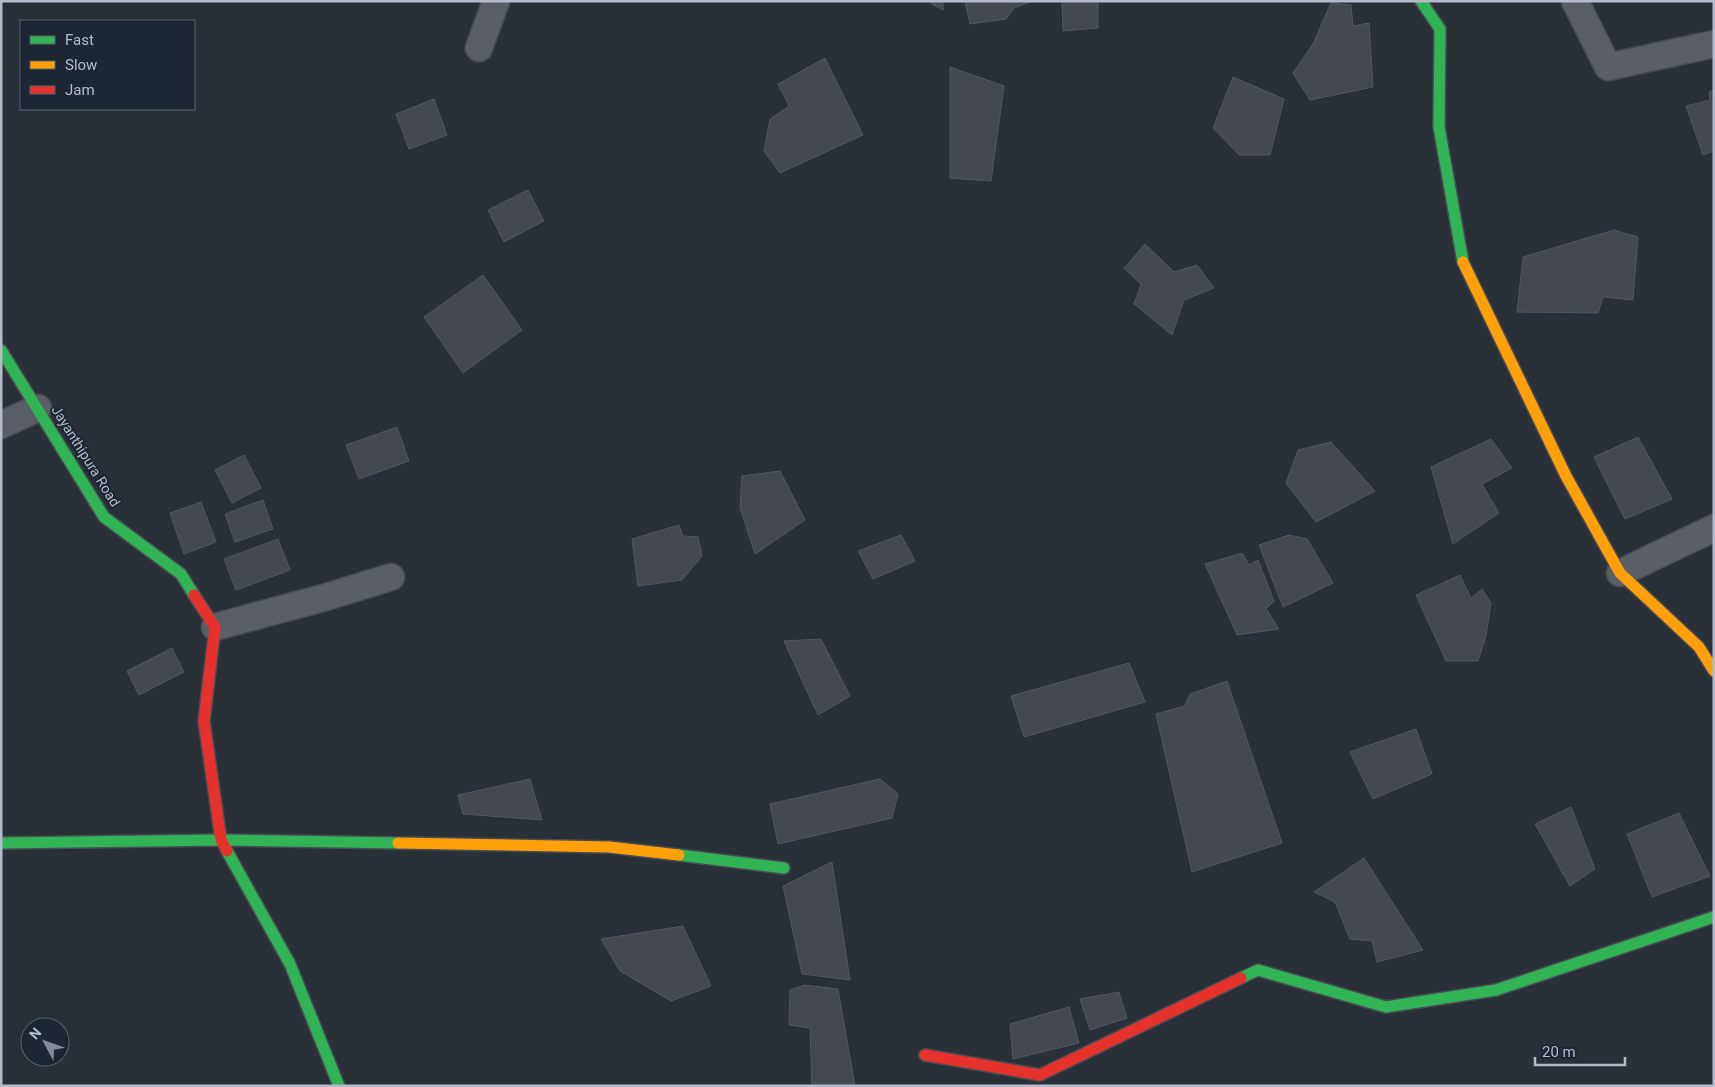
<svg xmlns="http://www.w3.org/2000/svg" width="1715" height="1087" font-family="Roboto,sans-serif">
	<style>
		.building { fill: #444950; stroke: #52575f }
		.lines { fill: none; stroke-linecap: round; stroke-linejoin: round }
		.street-casing { stroke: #484c53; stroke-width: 29 }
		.fast-casing { stroke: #484c53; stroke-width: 14 }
		.slow-casing { stroke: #484c53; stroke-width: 14 }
		.jam-casing { stroke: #484c53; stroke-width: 14 }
		.street { stroke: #5a5e66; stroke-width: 26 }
		.fast { stroke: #30b455; stroke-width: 11 }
		.slow { stroke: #ff9f0a; stroke-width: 11 }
		.jam { stroke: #e5322d; stroke-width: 11 }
		.labels { text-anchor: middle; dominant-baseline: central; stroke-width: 4; stroke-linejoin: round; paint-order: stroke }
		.street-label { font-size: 14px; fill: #b4bcc9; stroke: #1d2633 }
	</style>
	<rect width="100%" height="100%" fill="#2a3038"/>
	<g class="building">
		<polygon points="931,1 943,1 943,10 932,4"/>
		<polygon points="965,1 1033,1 1014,8 1006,19 970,24"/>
		<polygon points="1062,1 1098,1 1098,28 1063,31"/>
		<polygon points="1331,3 1351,5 1353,26 1369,23 1373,87 1310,100 1293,73 1313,44"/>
		<polygon points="825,58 863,135 780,173 764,151 770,119 789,106 778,84"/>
		<polygon points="950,67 1004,86 991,181 950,178"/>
		<polygon points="1233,77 1284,99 1270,155 1239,155 1213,128"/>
		<polygon points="1714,90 1714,151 1703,155 1686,106 1710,100 1709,92"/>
		<polygon points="434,99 447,135 409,149 396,114"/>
		<polygon points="528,190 544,221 504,242 488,210"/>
		<polygon points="1614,230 1638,237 1633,300 1603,297 1598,313 1517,312 1523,257"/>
		<polygon points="1145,244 1174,272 1197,265 1214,288 1184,300 1172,335 1134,304 1141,284 1124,268"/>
		<polygon points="483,275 522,330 463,373 424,317"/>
		<polygon points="397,427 409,461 359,479 346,445"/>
		<polygon points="1638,437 1672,499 1625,519 1594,457"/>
		<polygon points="1491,439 1512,468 1482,484 1499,513 1453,544 1431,467"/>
		<polygon points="1331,442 1375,491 1316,522 1286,483 1298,450"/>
		<polygon points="244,455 261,488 232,503 215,470"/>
		<polygon points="780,471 805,520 755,554 740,508 742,476"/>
		<polygon points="263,500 273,529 235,542 225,514"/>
		<polygon points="201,502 216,542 184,554 170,513"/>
		<polygon points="679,525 683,536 698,537 702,556 682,580 638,586 632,539"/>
		<polygon points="901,535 915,561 873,579 858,551"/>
		<polygon points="1289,535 1307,539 1333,583 1283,607 1259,545"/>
		<polygon points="278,539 290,570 236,590 224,559"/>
		<polygon points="1242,553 1249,565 1258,560 1274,601 1266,609 1279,629 1237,635 1205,564"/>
		<polygon points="1460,575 1471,598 1482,589 1491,603 1486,636 1478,661 1446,661 1416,595"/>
		<polygon points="821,639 850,696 818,715 784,641"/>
		<polygon points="172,648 184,672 139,695 127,671"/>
		<polygon points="1129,663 1145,702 1024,737 1011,696"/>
		<polygon points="1227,681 1282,843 1192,872 1156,714 1185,706 1190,694"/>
		<polygon points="1416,729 1432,774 1373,799 1350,752"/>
		<polygon points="530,779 542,820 463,814 458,795"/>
		<polygon points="880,779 898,794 892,818 778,844 770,804"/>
		<polygon points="1571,807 1595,869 1570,886 1535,824"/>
		<polygon points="1679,813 1710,876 1652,897 1627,834"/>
		<polygon points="1364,858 1423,950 1377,962 1372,941 1350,939 1335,902 1314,892"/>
		<polygon points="832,862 850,980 802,974 783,886"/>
		<polygon points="683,926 711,986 671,1001 620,971 601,939"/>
		<polygon points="804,985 838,989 855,1086 812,1086 810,1028 789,1025 790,990"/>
		<polygon points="1119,992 1127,1018 1090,1030 1080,999"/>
		<polygon points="1069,1007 1079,1043 1013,1059 1010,1024"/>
	</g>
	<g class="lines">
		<defs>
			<g id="street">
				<polyline points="1575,1 1608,67 1714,44"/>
				<polyline points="479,48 496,1"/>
				<polyline points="1,425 38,408"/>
				<polyline points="1620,573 1714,528"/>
				<polyline points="215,627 323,598 391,577"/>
			</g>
			<g id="fast">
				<polyline points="1421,1 1440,29 1439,127 1463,262"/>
				<polyline points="1,350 104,517 181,574 194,595"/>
				<polyline points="1,843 221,840 398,843"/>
				<polyline points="227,851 290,964 339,1086"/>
				<polyline points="679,855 784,868"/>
				<polyline points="1241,978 1258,970 1386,1007 1496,990 1714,917"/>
			</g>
			<g id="slow">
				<polyline points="1463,262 1566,476 1620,573 1699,647 1714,671"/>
				<polyline points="398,843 609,847 679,855"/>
			</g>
			<g id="jam">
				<polyline points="194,595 215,627 204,721 221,840 227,851"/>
				<polyline points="925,1055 1040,1075 1241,978"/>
			</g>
		</defs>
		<use href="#street" class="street-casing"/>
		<use href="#fast" class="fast-casing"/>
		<use href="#slow" class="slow-casing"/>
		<use href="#jam" class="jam-casing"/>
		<use href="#street" class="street"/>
		<use href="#fast" class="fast"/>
		<use href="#slow" class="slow"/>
		<use href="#jam" class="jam"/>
	</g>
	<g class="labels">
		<g class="street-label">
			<text transform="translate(86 456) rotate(58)">Jayanthipura Road</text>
		</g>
	</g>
	<rect width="1715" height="1087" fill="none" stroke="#b4bcc9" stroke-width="5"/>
	<rect x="20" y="20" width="175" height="90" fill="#1d2633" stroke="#59626f"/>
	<rect x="30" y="36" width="25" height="8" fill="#30b455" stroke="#59626f"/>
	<text x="65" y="45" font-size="15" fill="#b4bcc9">Fast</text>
	<rect x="30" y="61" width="25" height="8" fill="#ff9f0a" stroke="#59626f"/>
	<text x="65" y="70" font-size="15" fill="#b4bcc9">Slow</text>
	<rect x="30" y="86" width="25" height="8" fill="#e5322d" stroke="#59626f"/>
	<text x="65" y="95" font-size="15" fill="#b4bcc9">Jam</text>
	<g transform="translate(45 1042) rotate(311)"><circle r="24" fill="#1d2633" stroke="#59626f"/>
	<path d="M0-4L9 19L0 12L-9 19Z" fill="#848b96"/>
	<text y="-8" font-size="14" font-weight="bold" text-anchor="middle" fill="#b4bcc9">N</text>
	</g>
	<path d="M1535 1057v8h90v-8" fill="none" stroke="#b4bcc9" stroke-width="2.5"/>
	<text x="1542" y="1057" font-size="15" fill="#b4bcc9" stroke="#1d2633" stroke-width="4" paint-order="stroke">20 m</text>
</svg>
